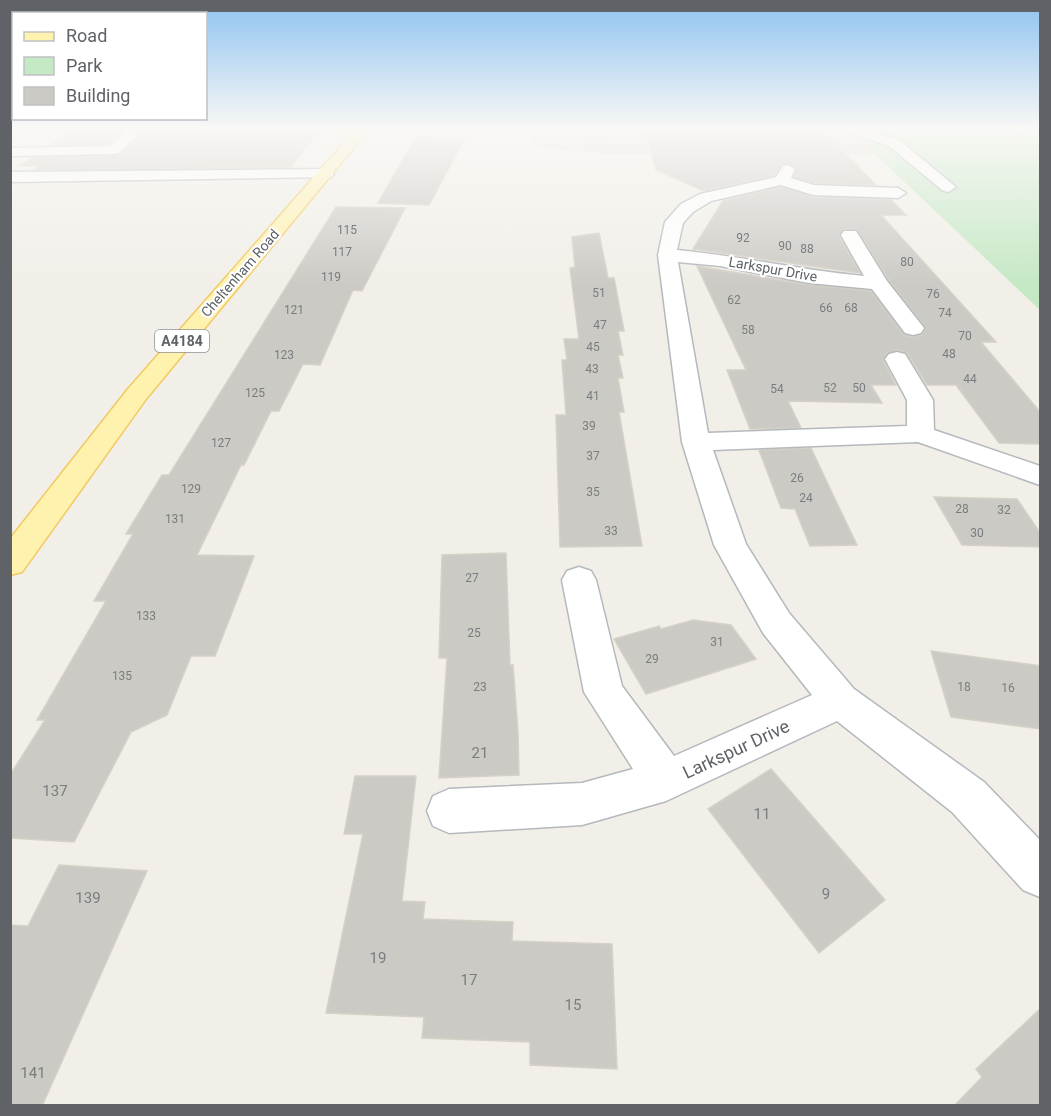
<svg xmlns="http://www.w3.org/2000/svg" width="1051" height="1116" font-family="Roboto,sans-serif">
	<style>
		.industrial { fill: #e0deda }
		.green { fill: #c5e8c5 }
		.building { fill: #cccac5; stroke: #d6d1c6; stroke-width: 1.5 }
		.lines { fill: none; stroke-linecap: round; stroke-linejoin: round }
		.minor-casing { stroke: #b5b8bc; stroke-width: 3 }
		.major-casing { stroke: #f2c960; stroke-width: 3 }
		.minor { fill: #fff; fill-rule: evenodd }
		.major { fill: #fff2af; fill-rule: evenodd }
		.labels { text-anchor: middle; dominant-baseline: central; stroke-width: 4.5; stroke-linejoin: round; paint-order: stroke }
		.number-label { font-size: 12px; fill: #7a7d7f }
		.far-street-label { font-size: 14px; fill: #5f6368; stroke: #fff }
		.shield { fill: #fff; stroke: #8f9295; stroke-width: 1.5 }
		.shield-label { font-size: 14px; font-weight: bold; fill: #5f6368 }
		.near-number-label { font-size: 15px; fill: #7a7d7f }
		.near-street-label { font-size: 18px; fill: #5f6368; stroke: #fff }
	</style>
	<rect width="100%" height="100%" fill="#f1efe8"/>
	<polygon class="industrial" points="530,128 850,128 876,155 609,154 531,147"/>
	<polygon class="green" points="850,128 1040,128 1040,310 876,155"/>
	<g class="building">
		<polygon points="75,128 126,128 109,144 51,145"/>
		<polygon points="146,128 174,128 172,130 319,131 291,167 34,170 39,166 19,166 32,158 119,155"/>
		<polygon points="644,128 816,128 836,144 876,185 814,183 794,177 797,168 788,163 781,165 775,175 704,191 656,170"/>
		<polygon points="416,137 465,138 429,205 378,203"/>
		<polygon points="781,187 813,197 891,200 906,215 881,215 996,342 981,342 1041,413 1041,444 999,443 956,385 927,385 907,353 898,350 887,353 883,360 896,385 871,385 882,403 788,401 801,428 750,429 727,370 746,370 697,266 809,285 871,291 904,335 912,337 922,335 926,328 889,280 856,229 844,229 839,236 860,273 693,249 723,201"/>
		<polygon points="336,207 405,208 362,291 353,290 320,365 303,364 279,411 271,411 244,465 241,465 197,555 254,556 215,656 191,656 167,715 131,732 74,842 10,838 10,775 45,720 37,720 106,601 94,601 133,534 126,534 162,475 169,475"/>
		<polygon points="599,233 608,278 614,278 624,331 618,331 623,355 618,355 623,378 618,378 624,412 619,412 642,546 560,547 556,415 566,415 562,360 567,360 564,339 579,339 570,268 575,267 572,237"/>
		<polygon points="811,448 835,499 857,545 810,546 795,509 781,508 759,450"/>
		<polygon points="934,497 1017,499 1041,534 1041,547 962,545"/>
		<polygon points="506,553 510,665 513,665 518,732 519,775 439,778 447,658 439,658 442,555"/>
		<polygon points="693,620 731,625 756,659 646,694 614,639 659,626 661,629"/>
		<polygon points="931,651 1041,666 1041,729 951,717"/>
		<polygon points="771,769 885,900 819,953 708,809"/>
		<polygon points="355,776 416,776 402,901 425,902 423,919 513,922 512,941 612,944 617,1069 530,1065 530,1042 422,1038 424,1017 326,1013 363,834 344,834"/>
		<polygon points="59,865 147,871 42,1106 10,1106 10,925 28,926"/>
		<polygon points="1041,1008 1041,1106 954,1106 982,1077 976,1069"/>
	</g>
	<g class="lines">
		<defs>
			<g id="minor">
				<polygon points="130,128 144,128 119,153 114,154 10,156 10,148 110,146"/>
				<polygon points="587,128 600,128 602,133 600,136 590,136"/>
				<polygon points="837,128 858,128 899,140 956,187 948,192 942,190 889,146"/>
				<path d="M 788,165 L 795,169 L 791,178 L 814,185 L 898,188 L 906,193 L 898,198 L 813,195 L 781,185 L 711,201 L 693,212 L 683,223 L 677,250 C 740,256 801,270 864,276 L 841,235 L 844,231 L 856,231 L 887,281 L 924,328 L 921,333 L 913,335 L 905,333 L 872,289 L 809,283 L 720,266 L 678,262 L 708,433 L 907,426 L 907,400 L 885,359 L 889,354 L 897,352 L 905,354 L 933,400 L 934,430 L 1040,466 L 1040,485 L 918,442 L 713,450 L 746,544 L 789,613 L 854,689 L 984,782 L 1040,840 L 1040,897 L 1023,890 L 952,812 L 837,721 L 666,801 L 582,825 L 449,833 L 433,826 L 427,811 L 433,796 L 449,789 L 582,783 L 633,769 L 584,692 L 562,580 L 567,571 L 579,567 L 591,571 L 596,580 L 622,686 L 674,756 L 812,695 L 763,633 L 714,545 L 682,442 L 658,255 L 665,222 L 681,204 L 700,194 L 776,177 L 783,166 Z"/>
				<polygon points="326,169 331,171 334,174 331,177 10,182 10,172"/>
			</g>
			<polygon id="major" points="357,128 370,128 146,399 22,572 10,575 10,539 128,389"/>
		</defs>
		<use href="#minor" class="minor-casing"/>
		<use href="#major" class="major-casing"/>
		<use href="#minor" class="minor"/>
		<use href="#major" class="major"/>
	</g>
	<linearGradient id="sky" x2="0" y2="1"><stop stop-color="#8fc3f1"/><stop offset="0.45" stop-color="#f9f8f5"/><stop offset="1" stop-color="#f9f8f5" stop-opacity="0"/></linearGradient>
	<rect width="1051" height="285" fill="url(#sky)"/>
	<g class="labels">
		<g class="number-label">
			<text x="347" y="230">115</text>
			<text x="743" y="238">92</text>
			<text x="785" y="246">90</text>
			<text x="807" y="249">88</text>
			<text x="342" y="252">117</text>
			<text x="907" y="262">80</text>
			<text x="331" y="277">119</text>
			<text x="599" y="293">51</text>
			<text x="933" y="294">76</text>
			<text x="734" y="300">62</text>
			<text x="826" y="308">66</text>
			<text x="851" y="308">68</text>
			<text x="294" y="310">121</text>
			<text x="945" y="313">74</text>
			<text x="600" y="325">47</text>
			<text x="748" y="330">58</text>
			<text x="965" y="336">70</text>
			<text x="593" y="347">45</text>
			<text x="949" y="354">48</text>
			<text x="284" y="355">123</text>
			<text x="592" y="369">43</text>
			<text x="970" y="379">44</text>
			<text x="830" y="388">52</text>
			<text x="859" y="388">50</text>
			<text x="777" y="389">54</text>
			<text x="255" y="393">125</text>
			<text x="593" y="396">41</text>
			<text x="589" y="426">39</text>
			<text x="221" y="443">127</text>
			<text x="593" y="456">37</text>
			<text x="797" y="478">26</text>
			<text x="191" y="489">129</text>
			<text x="593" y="492">35</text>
			<text x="806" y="498">24</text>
			<text x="962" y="509">28</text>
			<text x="1004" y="510">32</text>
			<text x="175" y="519">131</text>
			<text x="611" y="531">33</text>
			<text x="977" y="533">30</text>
			<text x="472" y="578">27</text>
			<text x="146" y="616">133</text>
			<text x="474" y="633">25</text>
			<text x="717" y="642">31</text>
			<text x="652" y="659">29</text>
			<text x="122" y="676">135</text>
			<text x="480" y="687">23</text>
			<text x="964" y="687">18</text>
			<text x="1008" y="688">16</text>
		</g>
		<g class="far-street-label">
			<text transform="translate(773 269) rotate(10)">Larkspur Drive</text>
			<text transform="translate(240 273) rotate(-49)">Cheltenham Road</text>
		</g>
		<rect class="shield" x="155" y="330" width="54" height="22" rx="4.5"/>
		<g class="shield-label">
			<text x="182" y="341">A4184</text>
		</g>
		<g class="near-number-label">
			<text x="480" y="753">21</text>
			<text x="55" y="791">137</text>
			<text x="762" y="814">11</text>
			<text x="826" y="894">9</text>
			<text x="88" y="898">139</text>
			<text x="378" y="958">19</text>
			<text x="469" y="980">17</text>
			<text x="573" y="1005">15</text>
			<text x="33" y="1073">141</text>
		</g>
		<g class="near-street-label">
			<text transform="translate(736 749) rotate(-25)">Larkspur Drive</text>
		</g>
	</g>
	<rect width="1051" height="1116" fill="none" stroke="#5f6368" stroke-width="24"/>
	<rect x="12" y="12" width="195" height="108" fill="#ffffff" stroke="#bfc1c3" stroke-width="1.5"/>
	<rect x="24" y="32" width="30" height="9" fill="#fff2af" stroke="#bfc1c3" stroke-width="1.5"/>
	<text x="66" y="42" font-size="18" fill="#5f6368">Road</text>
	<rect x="24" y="57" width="30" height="18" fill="#c5e8c5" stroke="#bfc1c3" stroke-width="1.5"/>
	<text x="66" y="72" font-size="18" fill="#5f6368">Park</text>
	<rect x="24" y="87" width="30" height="18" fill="#cccac5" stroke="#bfc1c3" stroke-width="1.5"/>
	<text x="66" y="102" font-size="18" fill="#5f6368">Building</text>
</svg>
